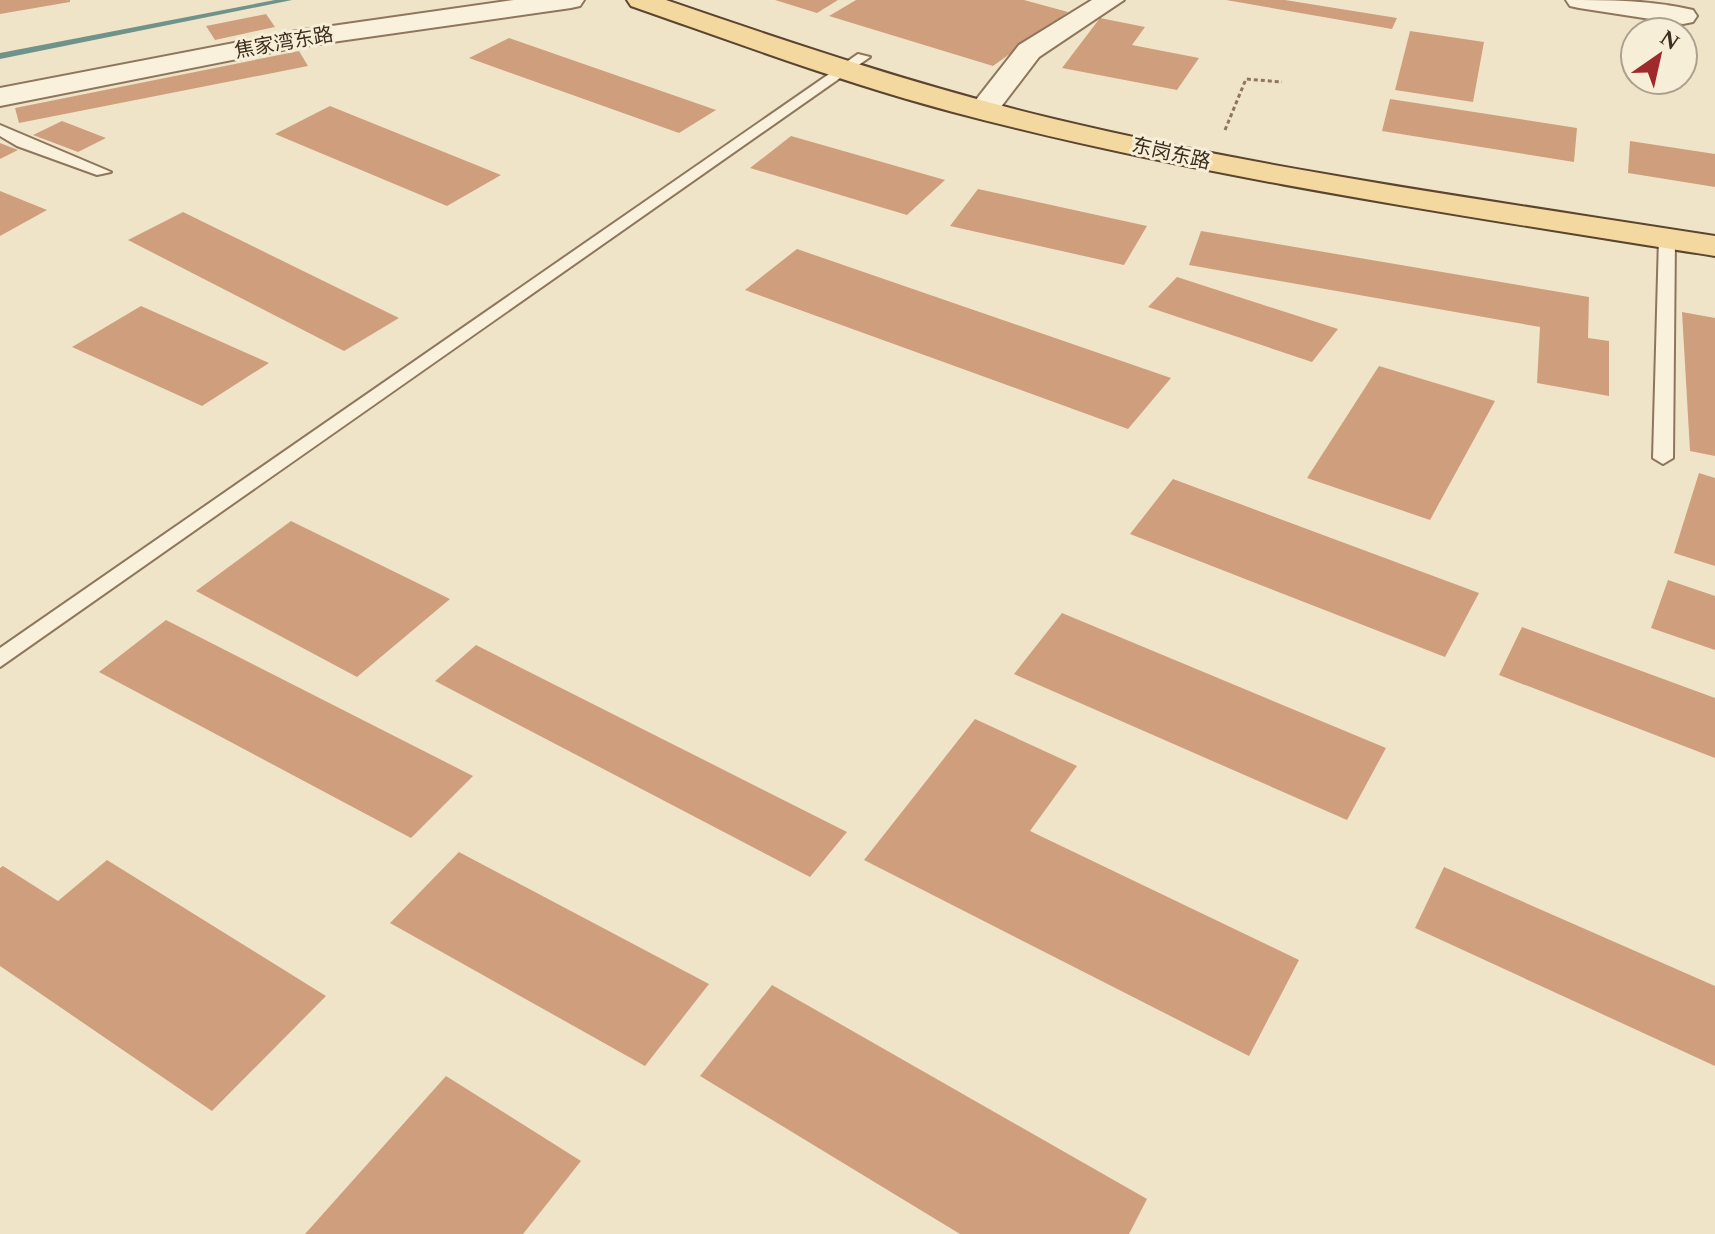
<svg xmlns="http://www.w3.org/2000/svg" width="1715" height="1234" font-family="Spectral,'Noto Sans SC',serif">
	<style>
		.lines { fill: none; stroke-linecap: round; stroke-linejoin: round }
		.stream { fill: #6f938a; fill-rule: evenodd }
		.building { fill: #cf9f7d }
		.lane-casing { stroke: #8d765c; stroke-width: 4 }
		.street-casing { stroke: #8d765c; stroke-width: 4 }
		.primary-casing { stroke: #5b4430; stroke-width: 4 }
		.path { stroke: #8d765c; stroke-width: 3; stroke-dasharray: 4 3; stroke-linecap: butt }
		.lane { fill: #faf1dc; fill-rule: evenodd }
		.street { fill: #faf1dc; fill-rule: evenodd }
		.primary { fill: #f3d9a0; fill-rule: evenodd }
		.labels { text-anchor: middle; dominant-baseline: central; stroke-width: 6; stroke-linejoin: round; paint-order: stroke }
		.far-street-label { font-size: 20px; fill: #3d2e20; stroke: #f7eed8 }
	</style>
	<rect width="100%" height="100%" fill="#f0e4c8"/>
	<g class="lines">
		<polygon class="stream" points="275,0 292,0 0,59 0,53"/>
	</g>
	<g class="building">
		<polygon points="0,0 70,0 70,2 0,14"/>
		<polygon points="775,0 838,0 817,13"/>
		<polygon points="856,0 1024,0 1068,12 993,66 829,16"/>
		<polygon points="1226,0 1285,0 1397,18 1392,29"/>
		<polygon points="266,14 275,27 215,40 206,26"/>
		<polygon points="1100,18 1145,27 1132,45 1199,58 1177,90 1062,68"/>
		<polygon points="1410,31 1484,42 1473,102 1395,90"/>
		<polygon points="509,38 716,110 679,133 469,58"/>
		<polygon points="299,51 308,66 19,123 15,108"/>
		<polygon points="1390,99 1577,128 1574,162 1382,131"/>
		<polygon points="330,106 501,175 447,206 275,134"/>
		<polygon points="62,121 106,138 78,152 33,135"/>
		<polygon points="791,136 945,180 907,215 750,168"/>
		<polygon points="1630,141 1715,154 1715,187 1628,173"/>
		<polygon points="0,143 18,150 0,159"/>
		<polygon points="978,189 1147,226 1124,265 950,226"/>
		<polygon points="0,191 47,210 0,236"/>
		<polygon points="183,212 399,318 344,351 128,240"/>
		<polygon points="1201,231 1589,297 1588,338 1609,341 1609,396 1537,383 1540,327 1189,265"/>
		<polygon points="797,249 1171,378 1128,429 745,290"/>
		<polygon points="1177,277 1338,329 1312,362 1148,307"/>
		<polygon points="141,306 269,363 202,406 72,347"/>
		<polygon points="1682,312 1715,318 1715,456 1690,451"/>
		<polygon points="1379,366 1495,401 1430,520 1307,478"/>
		<polygon points="1699,473 1715,478 1715,566 1674,553"/>
		<polygon points="1173,479 1479,593 1445,657 1130,534"/>
		<polygon points="291,521 450,599 357,677 196,591"/>
		<polygon points="1668,580 1715,596 1715,650 1651,628"/>
		<polygon points="1062,613 1386,748 1347,820 1014,674"/>
		<polygon points="166,620 473,776 411,838 99,672"/>
		<polygon points="1522,627 1715,698 1715,758 1499,675"/>
		<polygon points="476,645 847,832 810,877 435,681"/>
		<polygon points="975,719 1077,766 1030,831 1299,960 1249,1056 864,860"/>
		<polygon points="459,852 709,984 645,1066 390,923"/>
		<polygon points="107,860 326,996 212,1111 0,966 0,868 3,866 58,901"/>
		<polygon points="1444,867 1715,986 1715,1066 1415,928"/>
		<polygon points="772,985 1147,1199 1129,1234 960,1234 700,1076"/>
		<polygon points="446,1076 581,1161 523,1234 305,1234"/>
	</g>
	<g class="lines">
		<defs>
			<g id="lane">
				<polygon points="858,54 870,57 0,667 0,648"/>
				<polygon points="0,125 111,172 97,175 17,146 0,136"/>
				<polygon points="1667,233 1675,238 1673,458 1663,464 1653,458 1659,238"/>
			</g>
			<g id="street">
				<polygon points="514,0 584,0 580,6 571,8 297,47 0,106 0,88 297,31"/>
				<polygon points="1092,0 1124,0 1039,57 994,116 972,116 968,110 1019,45"/>
				<path d="M 1566,0 C 1609,0 1651,0 1693,10 L 1697,16 L 1693,22 L 1683,24 L 1579,8 L 1570,6 Z"/>
			</g>
			<path id="primary" d="M 627,0 L 666,0 C 794,44 922,87 1054,119 C 1271,171 1494,201 1715,236 L 1715,256 C 1460,215 1203,178 953,112 C 844,83 737,43 631,6 Z"/>
		</defs>
		<use href="#lane" class="lane-casing"/>
		<use href="#street" class="street-casing"/>
		<use href="#primary" class="primary-casing"/>
		<polyline class="path" points="1225,130 1246,79 1282,82"/>
		<use href="#lane" class="lane"/>
		<use href="#street" class="street"/>
		<use href="#primary" class="primary"/>
	</g>
	<g class="labels">
		<g class="far-street-label">
			<text transform="translate(284 43) rotate(-10)">焦家湾东路</text>
			<text transform="translate(1171 154) rotate(13)">东岗东路</text>
		</g>
	</g>
	<g transform="translate(1659 56) rotate(34)"><circle r="38" fill="#f7eed8" stroke="#ada18e" stroke-width="2"/>
	<path d="M0-6L14 30L0 20L-14 30Z" fill="#9e2a2b"/>
	<text y="-12" font-size="22" font-weight="bold" text-anchor="middle" fill="#3d2e20">N</text>
	</g>
</svg>
